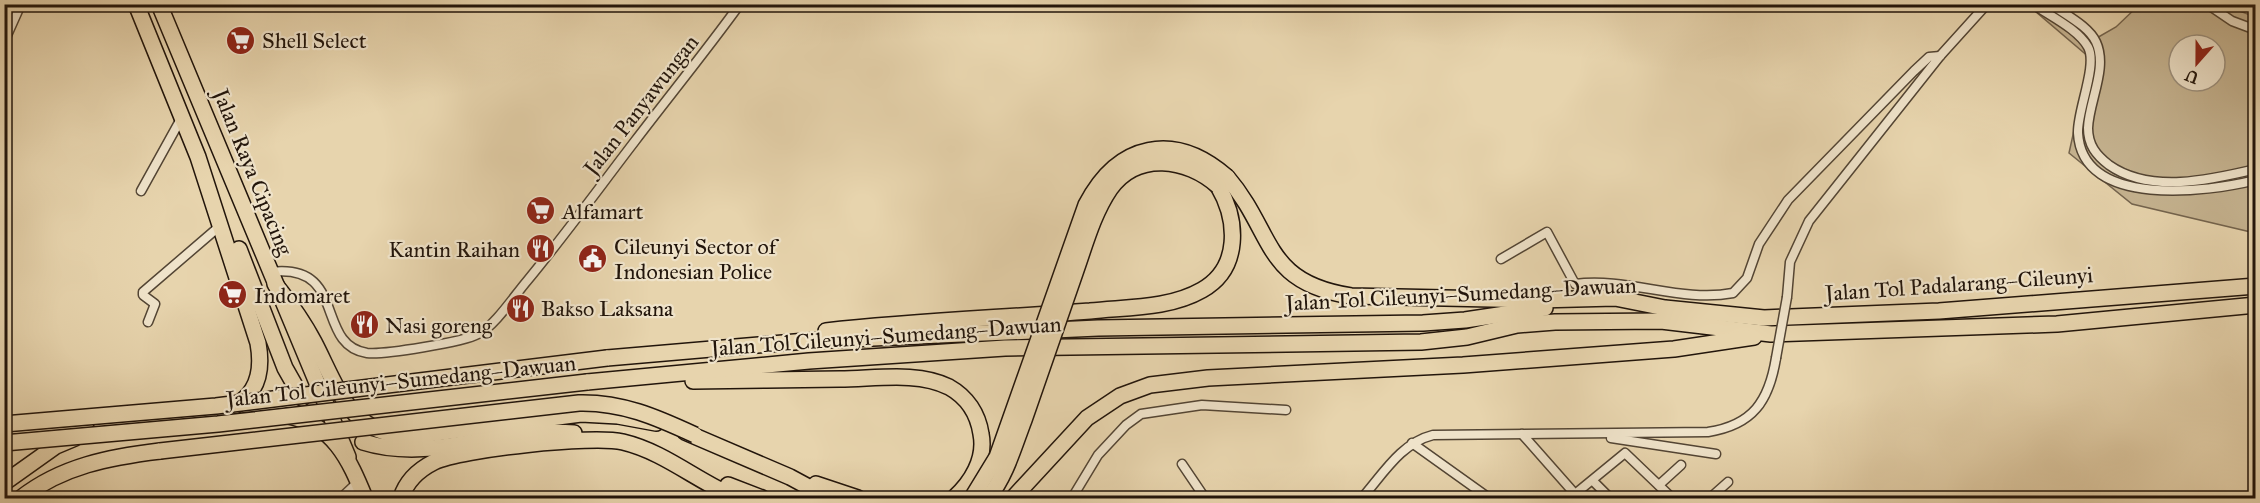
<svg xmlns="http://www.w3.org/2000/svg" width="2260" height="503" font-family="'IM FELL Great Primer',serif">
	<style>
		.green { fill: #c6b491; stroke: #74644e; stroke-width: 1.5; fill-rule: evenodd }
		.lines { fill: none; stroke-linecap: round; stroke-linejoin: round }
		.highway-tunnel { stroke: #c0ae8d; stroke-width: 15; stroke-dasharray: 15 8; stroke-linecap: butt }
		.street-casing { stroke: #534534; stroke-width: 11 }
		.highway-casing { stroke: #22150b; stroke-width: 18 }
		.street { stroke: #efe3ca; stroke-width: 8 }
		.highway { stroke: #e7d4ad; stroke-width: 15 }
		.street-bridge-casing { stroke: #534534; stroke-width: 11; stroke-linecap: butt }
		.highway-bridge-casing { stroke: #22150b; stroke-width: 18; stroke-linecap: butt }
		.street-bridge { stroke: #efe3ca; stroke-width: 8 }
		.highway-bridge { stroke: #e7d4ad; stroke-width: 15 }
		.labels { text-anchor: middle; dominant-baseline: central; stroke-width: 4.5; stroke-linejoin: round; paint-order: stroke }
		.poi-label { font-size: 22px; fill: #22150b; stroke: #efe3ca; text-anchor: start }
		.street-label { font-size: 22px; fill: #22150b; stroke: #efe3ca }
	</style>
	<rect width="100%" height="100%" fill="#e7d4ad"/>
	<filter id="stains"><feTurbulence type="fractalNoise" baseFrequency=".00333" numOctaves="4"/><feColorMatrix values="0 0 0 0 .2 0 0 0 0 .09 0 0 0 0 .02 0 0 0 .5 -.17"/></filter>
	<radialGradient id="worn" r=".72"><stop offset=".6" stop-color="#630" stop-opacity="0"/><stop offset="1" stop-color="#630" stop-opacity=".3"/></radialGradient>
	<path class="green" d="M 2028,5 L 2049,5 L 2095,39 L 2116,27 L 2139,5 L 2225,5 L 2255,17 L 2255,233 L 2132,204 L 2069,153 L 2090,58 ZM 2179,45 L 2215,45 L 2215,81 L 2179,81 Z"/>
	<g class="lines">
		<polyline class="highway-tunnel" points="302,398 324,420 363,442"/>
		<defs>
			<g id="street">
				<path d="M 2033,4 C 2050,16 2078,29 2088,47 C 2098,65 2077,111 2078,133 C 2082,209 2208,192 2256,180"/>
				<path d="M 2051,4 C 2064,14 2089,26 2096,42 C 2108,68 2089,101 2088,128 C 2088,145 2096,155 2109,165 C 2150,194 2210,180 2256,169"/>
				<polyline points="2207,4 2232,21 2256,30"/>
				<polyline points="4,42 21,4"/>
				<polyline points="141,191 182,117"/>
				<path d="M 1501,259 L 1547,232 L 1575,284 C 1628,277 1681,303 1733,293 L 1747,278 L 1759,244 L 1788,200 L 1914,71 L 1929,57 L 1940,56"/>
				<path d="M 270,272 C 348,262 314,345 367,353 C 383,355 464,342 478,334 C 494,327 515,295 527,281 C 565,235 599,188 635,141 C 670,95 706,51 740,4"/>
				<polyline points="1787,297 1790,262 1809,221 1940,56 1987,4"/>
				<polyline points="148,322 155,304 143,295 143,292 221,225"/>
				<polyline points="1522,434 1575,494 1625,453 1672,498"/>
				<polyline points="1611,438 1716,454"/>
				<polyline points="1412,443 1489,498"/>
				<polyline points="1182,464 1205,498"/>
				<polyline points="1593,481 1610,498"/>
				<polyline points="1659,485 1681,465"/>
				<polyline points="341,498 358,482"/>
				<polyline points="1072,498 1098,455 1126,425 1141,414 1202,405 1286,410"/>
				<path d="M 1362,498 C 1383,474 1401,443 1433,435 L 1708,432 C 1753,425 1769,401 1776,358"/>
				<polyline points="1710,498 1728,482"/>
			</g>
			<g id="highway">
				<path d="M 136,4 L 198,157 L 258,343 C 265,382 251,404 213,415"/>
				<polyline points="159,4 348,457"/>
				<path d="M 1227,177 C 1275,233 1262,282 1351,296 L 1538,300 L 1615,298 L 1665,308 L 1764,318 L 1939,311 L 2256,286"/>
				<polyline points="239,249 285,368 302,398"/>
				<path d="M 275,284 C 290,303 303,321 314,342 C 338,388 350,437 413,436 L 581,414 L 618,416 L 656,423"/>
				<path d="M 826,331 C 914,321 1002,318 1090,311 C 1126,307 1169,309 1202,290 C 1241,268 1238,220 1218,186"/>
				<polyline points="607,358 806,341 1098,328 1423,323 1465,320 1545,308"/>
				<path d="M 693,381 C 742,380 791,380 840,379 C 874,379 918,371 949,387 C 967,397 978,414 981,434 C 986,459 971,483 954,498"/>
				<polyline points="587,382 809,361 1005,348 1421,342 1467,337 1517,325 1555,322 1661,321 1771,334 2057,324 2256,305"/>
				<path d="M 288,416 C 334,425 349,459 365,498"/>
				<polyline points="101,429 130,423 223,415"/>
				<polyline points="685,432 790,477 829,498"/>
				<path d="M 363,442 C 433,464 503,426 574,433"/>
				<polyline points="4,483 56,446 75,438"/>
				<polyline points="816,484 858,498"/>
				<polyline points="728,485 762,498"/>
				<path d="M 21,498 C 62,466 110,457 160,451"/>
				<path d="M 401,498 C 406,482 418,470 434,462 C 461,449 593,435 623,442 C 665,452 698,482 737,498"/>
				<polyline points="1013,498 1087,418 1120,396 1150,385 1208,378 1463,365 1674,349 1754,337"/>
			</g>
		</defs>
		<use href="#street" class="street-casing"/>
		<use href="#highway" class="highway-casing"/>
		<use href="#street" class="street"/>
		<use href="#highway" class="highway"/>
		<defs>
			<polyline id="street-bridge" points="1776,358 1787,297"/>
			<g id="highway-bridge">
				<polyline points="4,424 216,406 607,358"/>
				<polyline points="4,443 218,424 587,382"/>
				<path d="M 160,451 L 579,403 C 622,402 656,417 695,435"/>
				<path d="M 972,498 L 997,457 L 1086,205 C 1118,143 1174,131 1227,177"/>
				<path d="M 988,498 C 1006,476 1014,446 1024,420 C 1041,371 1058,322 1075,273 C 1085,245 1093,214 1110,189 C 1137,151 1187,158 1218,186"/>
			</g>
		</defs>
		<use href="#street-bridge" class="street-bridge-casing"/>
		<use href="#highway-bridge" class="highway-bridge-casing"/>
		<use href="#street-bridge" class="street-bridge"/>
		<use href="#highway-bridge" class="highway-bridge"/>
	</g>
	<defs>
		<symbol id="supermarket-disc" viewBox="-11 -11 22 22"><circle r="9.5" fill="#8f2418" stroke="#efe3ca"/><path d="M-6-5.5h2.5l.6 2H6L4.5 2H-2.5L-4.4-4H-6ZM-1.5 3.2a1.3 1.3 0 1 0 .1 0ZM3 3.2a1.3 1.3 0 1 0 .1 0Z" fill="#fff"/></symbol>
		<symbol id="restaurant-disc" viewBox="-11 -11 22 22"><circle r="9.5" fill="#8f2418" stroke="#efe3ca"/><path d="M-5-6h1v4h1v-4h1v4h1v-4h1v5L-1.5 .5V6h-2V.5L-5-1ZM5-6V6H3V1.5H1.5Q1.5-4 5-6Z" fill="#fff"/></symbol>
		<symbol id="civic-disc" viewBox="-11 -11 22 22"><circle r="9.5" fill="#8f2418" stroke="#efe3ca"/><path d="M-.6-6.5H3V-4.5H.6V-3L4-1V1h2V6H-6V1h2V-1L-.6-3ZM-1.2 2.5V6h2.4V2.5Z" fill="#fff"/></symbol>
	</defs>
	<g fill-rule="evenodd">
		<use href="#supermarket-disc" x="224" y="24" width="33" height="33"/>
		<use href="#supermarket-disc" x="524" y="194" width="33" height="33"/>
		<use href="#restaurant-disc" x="524" y="232" width="33" height="33"/>
		<use href="#civic-disc" x="576" y="242" width="33" height="33"/>
		<use href="#supermarket-disc" x="216" y="278" width="33" height="33"/>
		<use href="#restaurant-disc" x="504" y="292" width="33" height="33"/>
		<use href="#restaurant-disc" x="348" y="308" width="33" height="33"/>
	</g>
	<g class="labels">
		<g class="poi-label">
			<text x="262" y="40">Shell Select</text>
			<text x="562" y="211">Alfamart</text>
			<text x="614" y="246">Cileunyi Sector of<tspan x="614" dy="25">Indonesian Police</tspan></text>
			<text x="520" y="249" text-anchor="end">Kantin Raihan</text>
			<text x="254" y="295">Indomaret</text>
			<text x="541" y="308">Bakso Laksana</text>
			<text x="385" y="325">Nasi goreng</text>
		</g>
		<g class="street-label">
			<text transform="translate(641 105) rotate(-52)">Jalan Panyawungan</text>
			<text transform="translate(253 172) rotate(68)">Jalan Raya Cipacing</text>
			<text transform="translate(1959 284) rotate(-4)">Jalan Tol Padalarang–Cileunyi</text>
			<text transform="translate(1461 294) rotate(-3)">Jalan Tol Cileunyi–Sumedang–Dawuan</text>
			<text transform="translate(886 336) rotate(-4)">Jalan Tol Cileunyi–Sumedang–Dawuan</text>
			<text transform="translate(401 381) rotate(-6)">Jalan Tol Cileunyi–Sumedang–Dawuan</text>
		</g>
	</g>
	<rect width="2260" height="503" fill="none" stroke="#e7d4ad" stroke-width="24"/>
	<rect x="6" y="6" width="2248" height="491" fill="none" stroke="#22150b" stroke-width="3"/>
	<rect x="12" y="12" width="2236" height="479" fill="none" stroke="#22150b" stroke-width="1.5"/>
	<g transform="translate(2197 63) rotate(201)"><circle r="28" fill="#efe3ca" stroke="#9d917e" stroke-width="1.5"/>
	<path d="M0-4.5L10 22L0 15L-10 22Z" fill="#8f2418"/>
	<text y="-9" font-size="16" font-weight="bold" text-anchor="middle" fill="#22150b">U</text>
	</g>
	<rect width="100%" height="100%" filter="url(#stains)"/>
	<rect width="100%" height="100%" fill="url(#worn)"/>
</svg>
